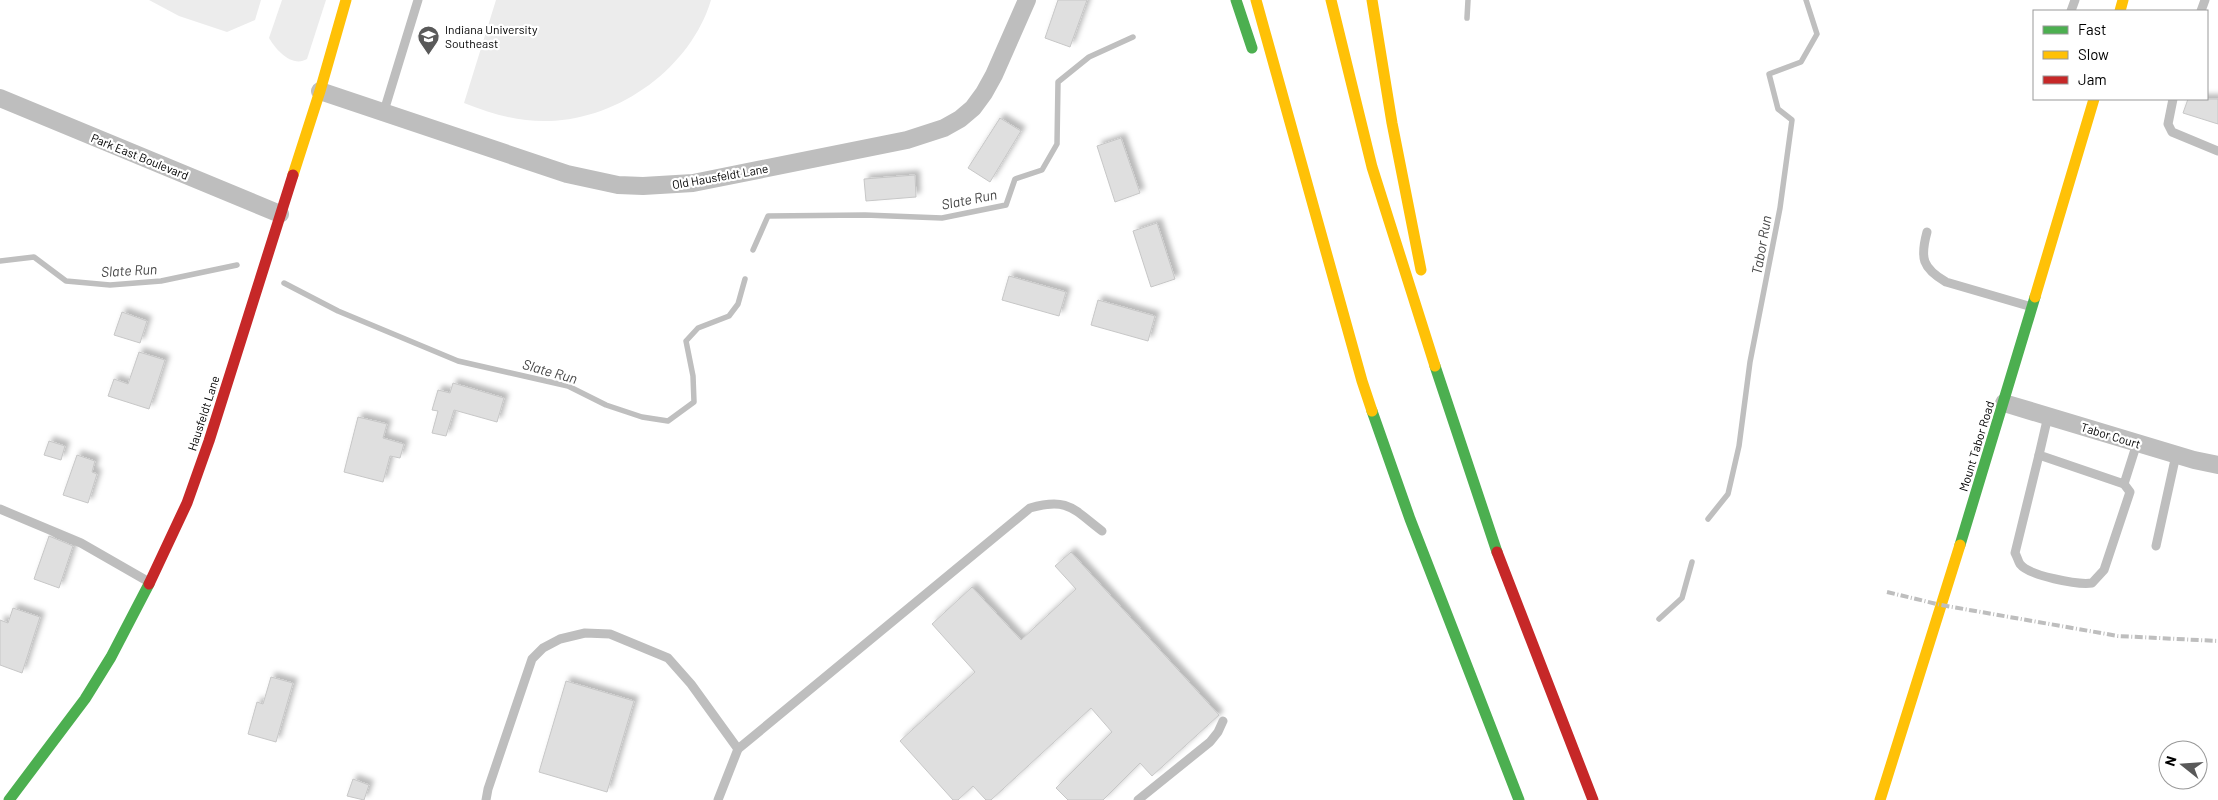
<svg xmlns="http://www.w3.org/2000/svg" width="2218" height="800" font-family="Barlow,sans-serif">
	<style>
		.green { fill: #ececec }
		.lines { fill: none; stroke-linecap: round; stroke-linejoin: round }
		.stream { stroke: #bfbfbf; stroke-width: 5.5 }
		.building { fill: #dfdfdf; stroke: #c7c7c7; filter: url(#shadow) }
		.lane { stroke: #bebebe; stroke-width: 9 }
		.street { stroke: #bebebe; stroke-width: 18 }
		.fast { stroke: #4caf50; stroke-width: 11 }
		.slow { stroke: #ffc107; stroke-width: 11 }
		.jam { stroke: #c62828; stroke-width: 11 }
		.rail { stroke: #bebebe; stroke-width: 4; stroke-dasharray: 8 2.5 1 2.5; stroke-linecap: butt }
		.labels { text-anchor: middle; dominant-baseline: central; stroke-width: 4.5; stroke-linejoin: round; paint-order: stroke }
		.poi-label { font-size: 12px; fill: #000; stroke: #fff; text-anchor: start }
		.street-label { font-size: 12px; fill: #000; stroke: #fff }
		.water-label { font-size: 14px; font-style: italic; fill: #444; stroke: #fff }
	</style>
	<defs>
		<filter id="shadow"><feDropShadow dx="4.5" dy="-4.5" stdDeviation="2.5" flood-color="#0004"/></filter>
	</defs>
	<rect width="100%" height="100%" fill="#fff"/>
	<g class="green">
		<polygon points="149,0 261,0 255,20 227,32 179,16"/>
		<path d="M 282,0 L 326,0 L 307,59 C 292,68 276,50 269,38 Z"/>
		<path d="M 496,0 L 711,0 C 691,67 620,119 549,121 C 520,122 491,114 464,103 Z"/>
	</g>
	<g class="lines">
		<g class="stream">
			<polyline points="1467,18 1468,0"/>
			<polyline points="753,250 768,216 865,215 942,218 1006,205 1015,179 1042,170 1057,144 1058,82 1089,57 1133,37"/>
			<polyline points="0,261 34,257 66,281 110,285 161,281 237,265"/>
			<polyline points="284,283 338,311 458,361 568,386 606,405 642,417 668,421 694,402 693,376 686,341 698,328 729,316 738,304 745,279"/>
			<polyline points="1708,519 1728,494 1739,446 1750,362 1780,208 1792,120 1778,109 1769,74 1801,62 1817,34 1806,0"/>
			<polyline points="1659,619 1682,598 1692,562"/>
		</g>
	</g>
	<g class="building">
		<polygon points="1058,0 1087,0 1070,47 1045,38"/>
		<polygon points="2188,99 2218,99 2218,124 2183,113"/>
		<polygon points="1000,118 1021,131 990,182 968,168"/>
		<polygon points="1121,138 1140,193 1115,202 1097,146"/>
		<polygon points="915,175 916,197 866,201 864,179"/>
		<polygon points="1157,223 1175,279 1151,287 1133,231"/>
		<polygon points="1009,276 1066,292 1059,316 1002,300"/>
		<polygon points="1098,300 1155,316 1148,341 1091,325"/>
		<polygon points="122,312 147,321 140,343 114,335"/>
		<polygon points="139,352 165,360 149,409 108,396 114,379 128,384"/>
		<polygon points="453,383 504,398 497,422 454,410 446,436 432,433 438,411 432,410 438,390 450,393"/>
		<polygon points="358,417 387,424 383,438 404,444 400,458 390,456 383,482 344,472"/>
		<polygon points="49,441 65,446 61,460 44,455"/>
		<polygon points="77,455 95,461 92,472 97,474 88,503 63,495"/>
		<polygon points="49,536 73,546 59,588 34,579"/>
		<polygon points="1071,552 1219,715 1152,776 1140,763 1103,800 1068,800 1056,788 1112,732 1091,708 991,800 986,800 973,786 958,800 953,800 900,741 975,672 932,624 972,587 1021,640 1076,589 1055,566"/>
		<polygon points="13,608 40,617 22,673 0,665 0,620 8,623"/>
		<polygon points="271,677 293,683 276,742 248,734 257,702 263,704"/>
		<polygon points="566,681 634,701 607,792 539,772"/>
		<polygon points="353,779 369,785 364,800 347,796"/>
	</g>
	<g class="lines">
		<g class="lane">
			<polyline points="2071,11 2075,0"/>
			<polyline points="2201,11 2205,0"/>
			<polyline points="2173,99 2168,124 2172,132 2218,151"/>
			<polyline points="384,111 418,0"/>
			<path d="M 1927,232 C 1920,258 1922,268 1946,282 L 2032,307"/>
			<polyline points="2048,416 2039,455 2124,484 2137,443"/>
			<path d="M 2039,455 L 2015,553 C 2017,556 2018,561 2020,564 C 2029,576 2078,585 2092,583 L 2104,570 L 2130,492 L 2124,484"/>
			<polyline points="0,509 81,543 149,582"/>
			<polyline points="2156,546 2176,455"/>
			<polyline points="486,800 488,789 532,659 543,648 560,639 585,633 610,634 668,658 691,684 738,749"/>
			<path d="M 718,800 L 738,749 L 1030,508 C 1068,497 1073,509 1102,531"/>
			<polyline points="1138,800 1210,742 1218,732 1223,721"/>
		</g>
		<g class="street">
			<polyline points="320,91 567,174 618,185 643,186 693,183 907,140 944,128 960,119 973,108 984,93 994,75 1027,0"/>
			<polyline points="0,98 280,214"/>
			<polyline points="2004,403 2194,460 2218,465"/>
		</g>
		<g class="fast">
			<polyline points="1236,0 1252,48"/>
			<polyline points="1435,366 1497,552"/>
			<polyline points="1372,411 1410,519 1519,800"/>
			<polyline points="1960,545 2035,297"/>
			<polyline points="9,800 85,699 111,657 149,584"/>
		</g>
		<g class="slow">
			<polyline points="1256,0 1362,381 1372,411"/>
			<polyline points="1331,0 1372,167 1435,366"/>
			<polyline points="1372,0 1392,123 1421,270"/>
			<polyline points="2120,11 2123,0"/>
			<polyline points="293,175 320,91 346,0"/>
			<polyline points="2035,297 2094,99"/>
			<polyline points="1880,800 1960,545"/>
		</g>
		<g class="jam">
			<polyline points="1497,552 1593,800"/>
			<polyline points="149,584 187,503 209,441 293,175"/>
		</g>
		<polyline class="rail" points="1887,592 1941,605 2118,636 2218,641"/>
	</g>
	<defs>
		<symbol id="university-pin" viewBox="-11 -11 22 30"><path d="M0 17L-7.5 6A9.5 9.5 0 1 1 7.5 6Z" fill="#595959" stroke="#fff"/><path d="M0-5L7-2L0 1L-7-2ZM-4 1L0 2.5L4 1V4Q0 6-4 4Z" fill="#fff"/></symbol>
	</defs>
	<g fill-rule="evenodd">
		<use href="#university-pin" x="416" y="24" width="25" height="34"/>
	</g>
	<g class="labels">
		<g class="poi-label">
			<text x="445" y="29">Indiana University<tspan x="445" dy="14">Southeast</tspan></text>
		</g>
		<g class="street-label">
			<text transform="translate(140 156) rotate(22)">Park East Boulevard</text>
			<text transform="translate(720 176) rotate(-10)">Old Hausfeldt Lane</text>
			<text transform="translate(203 413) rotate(-72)">Hausfeldt Lane</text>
			<text transform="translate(2111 435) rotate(17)">Tabor Court</text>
			<text transform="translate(1976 446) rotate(-73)">Mount Tabor Road</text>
		</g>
		<g class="water-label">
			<text transform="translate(969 199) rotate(-11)">Slate Run</text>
			<text transform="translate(1761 245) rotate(-80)">Tabor Run</text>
			<text transform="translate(129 270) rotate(-3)">Slate Run</text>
			<text transform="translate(550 371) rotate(16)">Slate Run</text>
		</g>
	</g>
	<rect x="2033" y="10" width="175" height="90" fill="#ffffff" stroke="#999999"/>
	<rect x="2043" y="26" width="25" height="8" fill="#4caf50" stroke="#999999"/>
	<text x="2078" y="35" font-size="15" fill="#000000">Fast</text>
	<rect x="2043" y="51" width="25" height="8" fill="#ffc107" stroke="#999999"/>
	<text x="2078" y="60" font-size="15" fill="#000000">Slow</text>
	<rect x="2043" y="76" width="25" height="8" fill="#c62828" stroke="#999999"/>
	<text x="2078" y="85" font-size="15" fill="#000000">Jam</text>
	<g transform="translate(2183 765) rotate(287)"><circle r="24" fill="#ffffff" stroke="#999999"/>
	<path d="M0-4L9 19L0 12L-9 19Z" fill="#595959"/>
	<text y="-8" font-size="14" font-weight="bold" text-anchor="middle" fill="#000000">N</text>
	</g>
</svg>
